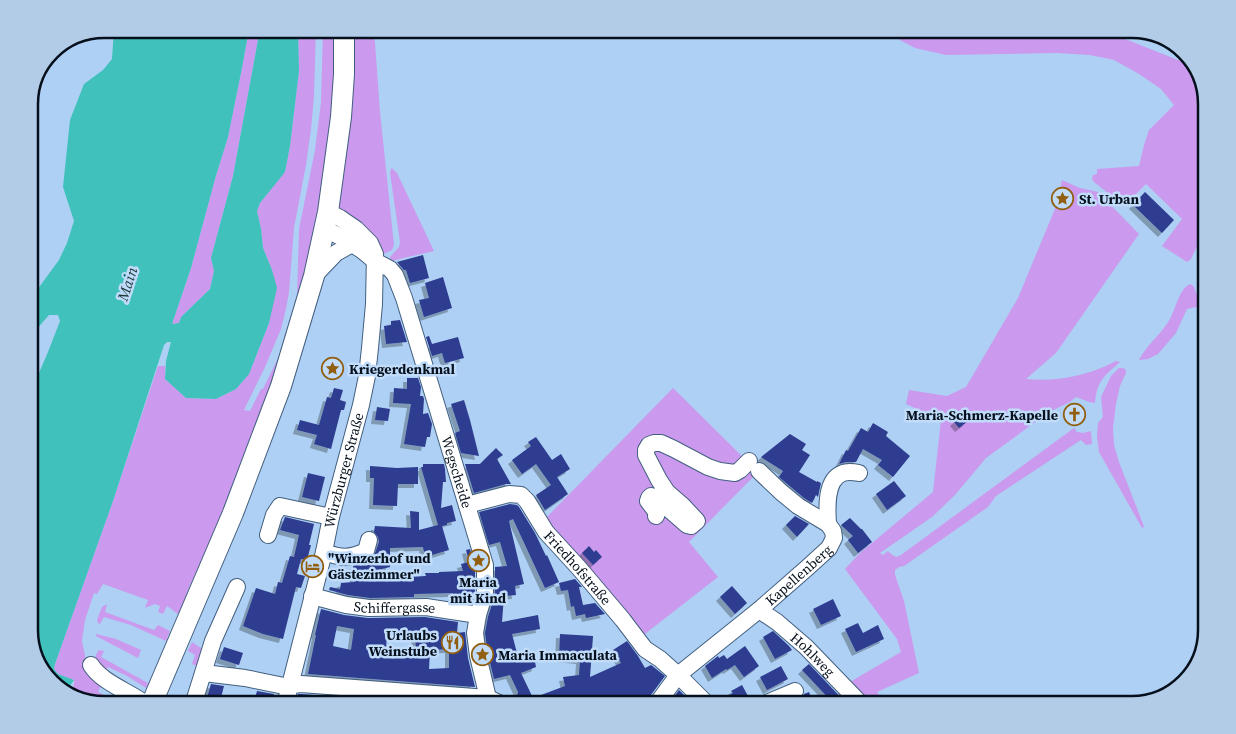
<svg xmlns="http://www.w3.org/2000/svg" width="1236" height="734" font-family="'Source Serif 4',serif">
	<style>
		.green { fill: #cb99ed }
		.water { fill: #40c1bb }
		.building { fill: #2d3c8f; fill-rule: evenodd; filter: url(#shadow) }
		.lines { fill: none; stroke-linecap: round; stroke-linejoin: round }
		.minor-casing { stroke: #425f7f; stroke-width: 18 }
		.major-casing { stroke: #425f7f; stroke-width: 22 }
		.minor { stroke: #fff; stroke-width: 16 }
		.major { stroke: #fff; stroke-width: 20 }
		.labels { text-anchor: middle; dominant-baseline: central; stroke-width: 5; stroke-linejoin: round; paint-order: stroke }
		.poi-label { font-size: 14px; font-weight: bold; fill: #05101c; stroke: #c1dcfa; text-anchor: start }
		.street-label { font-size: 14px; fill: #05101c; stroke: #c1dcfa }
		.water-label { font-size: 15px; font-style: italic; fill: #1d3837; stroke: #c1dcfa }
		.rim { fill: none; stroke: #05101c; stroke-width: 2.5 }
	</style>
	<defs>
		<filter id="shadow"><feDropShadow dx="-4" dy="4" stdDeviation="0" flood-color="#0004"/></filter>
	</defs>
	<rect width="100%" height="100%" fill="#aed0f4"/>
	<g class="green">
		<polygon points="249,29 260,29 233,176 211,258 214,271 210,289 181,317 179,323 172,324 191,268 215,179 228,137 242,68"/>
		<path d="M 298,29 L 316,29 L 314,96 L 311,129 L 306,165 L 294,228 L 289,292 L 286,309 L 281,329 L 265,367 L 244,410 L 250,411 L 261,389 L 263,389 L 285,344 L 297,296 L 299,229 L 315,150 L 321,102 L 323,29 L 337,29 L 333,104 L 327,156 L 315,229 L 290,341 L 208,554 L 199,566 L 187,592 L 183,614 L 179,612 L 178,614 L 167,606 L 163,614 L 158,612 L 160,606 L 155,604 L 145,608 L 148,600 L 103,584 L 97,594 L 94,593 L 85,620 L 82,641 L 89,675 L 102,684 L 98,692 L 124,705 L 103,705 L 71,696 C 71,691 75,686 74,680 L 58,674 L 54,669 L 55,664 L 113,501 L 158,366 L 165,366 L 165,379 L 186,398 L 216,399 L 236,389 L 249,374 L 269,323 L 272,270 L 263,248 L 261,229 L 257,211 L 260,203 L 285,171 L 290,146 L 299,71 Z"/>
		<polygon points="349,29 374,29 380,112 394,245 392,250 381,255 337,213"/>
		<polygon points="888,29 1034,29 1049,36 1085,29 1100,29 1198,68 1207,99 1207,225 1191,259 1187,262 1162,246 1182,219 1146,184 1124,206 1094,182 1092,179 1093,175 1097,174 1097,169 1139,166 1144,145 1149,130 1174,105 1161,89 1139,74 1114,60 1090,55 1056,53 946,55 915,48 900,40"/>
		<polygon points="392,168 397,173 434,251 391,261 390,257 399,247 400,242 390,173 391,169"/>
		<path d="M 1062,180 L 1080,188 L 1098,192 L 1139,234 L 1056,353 L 1026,379 C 1058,382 1087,376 1116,361 L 1120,362 C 1104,376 1097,381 1095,403 L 1089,402 L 1076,397 L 1070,402 L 1049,412 L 986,458 L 955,495 L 932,517 L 880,553 L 883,555 L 888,551 L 891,554 L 896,557 L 901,555 L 1074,428 L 1077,432 L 1083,433 L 1091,431 L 1092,444 L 1086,445 L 1081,440 L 996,496 L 988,507 L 904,566 L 899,567 L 895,570 L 895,575 L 904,601 L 919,673 L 877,692 L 887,705 L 866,705 L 845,685 L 901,652 L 897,639 L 845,569 L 860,553 L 933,492 L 941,420 L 906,404 L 909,390 L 947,396 L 966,387 L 1018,298 L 1057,204 Z"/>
		<path d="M 1191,284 L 1194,287 L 1201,306 L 1187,309 L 1176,333 L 1158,354 L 1148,359 L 1139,360 C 1147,344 1163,333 1171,317 C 1176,307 1180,287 1191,284 Z"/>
		<polygon points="1119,368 1123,368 1126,370 1126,373 1120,386 1116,404 1113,428 1114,445 1119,462 1143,524 1144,527 1142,528 1099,452 1097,437 1098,423 1103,417 1101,397 1111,376"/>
		<polygon points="673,388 758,472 689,542 718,577 641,637 545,519"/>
		<polygon points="107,604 105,612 154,630 158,625 170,631 166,641 131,625 104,617 100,624 98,623 97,620 102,607"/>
		<polygon points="96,634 116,639 141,650 138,658 96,636"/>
		<polygon points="192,642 201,648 203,654 201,664 197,666 192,664 195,655 188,651"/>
		<path d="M 99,650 L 104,651 L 101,657 L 148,683 L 146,688 L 127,676 L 108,667 L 103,674 C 98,665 91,659 99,650 Z"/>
	</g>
	<polygon class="water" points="114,29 249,29 242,68 228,137 215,179 191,268 172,324 179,323 181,317 210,289 214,271 211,258 233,176 260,29 298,29 299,71 290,146 285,172 260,203 257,211 261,229 263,248 272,270 277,288 269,323 249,374 236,389 216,399 186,398 165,379 166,361 171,342 167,342 164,345 113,501 55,664 54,669 58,674 74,680 64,694 39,668 29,635 29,396 48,352 60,321 58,315 49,315 36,330 29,349 29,301 59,260 67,243 74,221 63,187 70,120 84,84 103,70 112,59"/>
	<g class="building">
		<polygon points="1145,192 1174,220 1162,233 1133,205"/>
		<polygon points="423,255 429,278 410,283 406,270 404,270 397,262"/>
		<polygon points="443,277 452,308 424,317 419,300 429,298 425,283"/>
		<polygon points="400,320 407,342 386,344 384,326 391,325 391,321"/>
		<polygon points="429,336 432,344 458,337 464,358 445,363 442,353 432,356 426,337"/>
		<polygon points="407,378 418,378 421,387 420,396 423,396 424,399 423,414 428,413 432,424 430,437 427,437 425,447 404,444 411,404 393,403 394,388 407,389"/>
		<polygon points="334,388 343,390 340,400 346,402 344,410 341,410 331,449 314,444 317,435 297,430 300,420 319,425 327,397 331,398"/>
		<polygon points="464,400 470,420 479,456 461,453 455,433 460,431 451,404"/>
		<polygon points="377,407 390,409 388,421 375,420"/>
		<polygon points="962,415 967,422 959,428 954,422"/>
		<polygon points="873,423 888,432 886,436 910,456 893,477 878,465 882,460 863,449 856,462 846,462 839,464 846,450 848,451 861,428 868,432"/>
		<polygon points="790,434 806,444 802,450 810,455 799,472 817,482 817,481 821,483 818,497 816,495 812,503 804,498 779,477 783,471 761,457"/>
		<polygon points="536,437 552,460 561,454 570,469 557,477 568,494 545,510 536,495 551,485 536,464 522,474 512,460 531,446 528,442"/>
		<polygon points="496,448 503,455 497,459 511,484 506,484 474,493 465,464 480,464"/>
		<polygon points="423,464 444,464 445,469 446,482 443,482 441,508 452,505 456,521 447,523 447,525 442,526 449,550 425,557 423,547 390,548 390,567 369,572 369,575 389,574 389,577 398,577 398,579 407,577 426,576 425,573 439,573 439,572 463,571 461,564 469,562 466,550 470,549 475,566 475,591 471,604 452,601 453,593 414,594 414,597 370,598 348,595 329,590 330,587 340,589 341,583 354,582 353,566 373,559 379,542 378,537 374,532 375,526 411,528 410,511 419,512 419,530 438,525 421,467 423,467"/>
		<polygon points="370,466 397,468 418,467 418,484 398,484 397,506 373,505 374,478 370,478"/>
		<polygon points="308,473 325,477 319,501 302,497"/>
		<polygon points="894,481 906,496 887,510 876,494"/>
		<polygon points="510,504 517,505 519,507 535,533 546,556 547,555 559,582 545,588 513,519 509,521 524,584 515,586 516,595 504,596 502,622 538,615 540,629 512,634 518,657 533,651 536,667 521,673 533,698 565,686 563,677 579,675 580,660 559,658 560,634 593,636 590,677 621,663 613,650 627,641 638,656 645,668 651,665 665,676 648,699 646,705 595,705 589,695 546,705 515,705 518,692 510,675 494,679 488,654 485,633 488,617 495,595 495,567 507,566 500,542 489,545 479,512"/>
		<polygon points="795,516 809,524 797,537 786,525"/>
		<polygon points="285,517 314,524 309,545 311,545 307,560 301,559 297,574 305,576 301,588 296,587 283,639 263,634 243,626 256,588 275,594 278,582 282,583 290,556 294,557 299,535 280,530"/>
		<polygon points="850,518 861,529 862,529 872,542 858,553 848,540 853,536 841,525"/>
		<polygon points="589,546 594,552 596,550 602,557 593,565 582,553"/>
		<polygon points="575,579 582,587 579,587 583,605 595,603 605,614 586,618 585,614 576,616 574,606 571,607 568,590 561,591 559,583"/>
		<polygon points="732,586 747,603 735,614 720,597"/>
		<polygon points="833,599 841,616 821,625 813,609"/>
		<path d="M 321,609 L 344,615 L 368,618 L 425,617 L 458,622 L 457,633 L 465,632 L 468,658 L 475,687 L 308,674 L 316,635 L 315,635 ZM 337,626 L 354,629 L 351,650 L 333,646 ZM 387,631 L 415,632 L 416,652 L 386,651 ZM 449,649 L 449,668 L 429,669 L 430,650 Z"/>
		<polygon points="858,623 863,633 878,625 884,639 856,652 845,629"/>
		<polygon points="773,631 789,646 792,650 775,659 763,637"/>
		<polygon points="745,646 759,666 744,677 735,665 727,670 726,669 712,678 705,666 718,656 719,658 724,655 727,659"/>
		<polygon points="224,647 243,653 239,665 220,659"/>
		<polygon points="809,664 848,705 835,705 802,670"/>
		<polygon points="781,666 788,679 767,690 760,677"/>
		<polygon points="211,684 224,686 219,705 205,705"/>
		<polygon points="742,685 748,696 744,698 746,701 739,705 718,705 717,702 733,693 731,691"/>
		<polygon points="679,690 694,705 668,705"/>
		<polygon points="257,691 274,694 272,705 253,705"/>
		<polygon points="809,692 814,705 787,705 799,700 803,697 804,694"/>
		<polygon points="298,694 301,694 451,705 381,705 360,704 360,705 297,705"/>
	</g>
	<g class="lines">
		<defs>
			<g id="minor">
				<path id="s1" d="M 325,229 L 343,238 L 363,251 L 375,261 L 390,269 L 395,275 L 404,298 L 485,565 L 485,592 L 478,615 L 475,633 L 478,656 L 488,698"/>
				<polyline points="314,276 336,253 352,244"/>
				<path id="s2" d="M 467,505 L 509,494 L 521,495 L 527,501 L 546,532 L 579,568 L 623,620 L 645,649 L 660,659 L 678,675 L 708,705"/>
				<polyline points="656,516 657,513 648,501 649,498 651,496 655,497 687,525 691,526 697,521 682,505 667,492 659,480 646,455 646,450 649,445 654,443 661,443 674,449 708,467 720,471 735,473 740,470 749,461"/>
				<path d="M 828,524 C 827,509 825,479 843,473 C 848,471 854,472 859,473"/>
				<polyline points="268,535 274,515 280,506 331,517"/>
				<path d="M 324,552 C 341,558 349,559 366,551 L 369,540"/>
				<path id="s3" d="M 312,596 L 346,605 L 369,608 L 426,607 L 478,615"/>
				<path id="s4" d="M 759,610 L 777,622 L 806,647 L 862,705"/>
				<path d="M 91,665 C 102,683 131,692 147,705"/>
				<polyline points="204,673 245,678 284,686 301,684 488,698 503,705"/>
				<polyline points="193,705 213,641 237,587"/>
				<path id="s5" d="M 285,705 L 324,552 L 331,517 L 361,405 L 367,376 L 370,348 L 374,304 L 375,254 L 370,243 L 356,229 L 340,218 L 328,212"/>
				<path id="s6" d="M 656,705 L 678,675 L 759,610 L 807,568 L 829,548 L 834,538 L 833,531 L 828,524 L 798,506 L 781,492 L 759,471"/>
				<polyline points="762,705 795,691"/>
			</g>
			<polyline id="major" points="151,705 233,513 281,386 314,276 328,212 341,117 344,74 344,29"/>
		</defs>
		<use href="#minor" class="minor-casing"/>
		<use href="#major" class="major-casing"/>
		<use href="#minor" class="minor"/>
		<use href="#major" class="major"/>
	</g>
	<defs>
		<symbol id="sight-ring" viewBox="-11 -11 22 22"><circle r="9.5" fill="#c1dcfa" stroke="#925f11" stroke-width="1.5"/><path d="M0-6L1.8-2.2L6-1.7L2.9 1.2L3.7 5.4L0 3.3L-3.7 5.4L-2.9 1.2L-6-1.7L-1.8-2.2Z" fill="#925f11"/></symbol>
		<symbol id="church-ring" viewBox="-11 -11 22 22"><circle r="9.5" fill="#c1dcfa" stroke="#925f11" stroke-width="1.5"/><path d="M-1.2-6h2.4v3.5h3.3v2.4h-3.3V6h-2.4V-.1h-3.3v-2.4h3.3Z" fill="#925f11"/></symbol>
		<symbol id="hotel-ring" viewBox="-11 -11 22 22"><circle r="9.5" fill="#c1dcfa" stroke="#925f11" stroke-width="1.5"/><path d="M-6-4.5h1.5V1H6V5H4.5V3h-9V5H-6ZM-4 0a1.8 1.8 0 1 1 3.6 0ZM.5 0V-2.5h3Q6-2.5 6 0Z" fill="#925f11"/></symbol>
		<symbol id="restaurant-ring" viewBox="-11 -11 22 22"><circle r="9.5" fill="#c1dcfa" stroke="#925f11" stroke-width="1.5"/><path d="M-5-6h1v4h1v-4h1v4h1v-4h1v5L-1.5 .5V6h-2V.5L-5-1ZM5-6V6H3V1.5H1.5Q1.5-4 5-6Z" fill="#925f11"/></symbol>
	</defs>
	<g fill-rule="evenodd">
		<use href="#sight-ring" x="1050" y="186" width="25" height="25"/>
		<use href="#sight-ring" x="320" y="356" width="25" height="25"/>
		<use href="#church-ring" x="1062" y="402" width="25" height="25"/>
		<use href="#sight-ring" x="466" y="548" width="25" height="25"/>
		<use href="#hotel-ring" x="300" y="554" width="25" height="25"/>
		<use href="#restaurant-ring" x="440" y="630" width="25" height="25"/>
		<use href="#sight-ring" x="470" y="642" width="25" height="25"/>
	</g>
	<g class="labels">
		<g class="poi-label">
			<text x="1079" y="199">St. Urban</text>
			<text x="349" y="369">Kriegerdenkmal</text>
			<text x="1058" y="415" text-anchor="end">Maria-Schmerz-Kapelle</text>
			<text x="328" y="558">"Winzerhof und<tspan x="328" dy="16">Gästezimmer"</tspan></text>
			<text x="478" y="582" text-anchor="middle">Maria<tspan x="478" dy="16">mit Kind</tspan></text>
			<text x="437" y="635" text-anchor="end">Urlaubs<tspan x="437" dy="16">Weinstube</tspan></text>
			<text x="498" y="655">Maria Immaculata</text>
		</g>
		<g class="street-label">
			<text stroke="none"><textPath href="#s5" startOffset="242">Würzburger Straße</textPath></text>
			<text stroke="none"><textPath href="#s1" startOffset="291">Wegscheide</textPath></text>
			<text stroke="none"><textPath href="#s2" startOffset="148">Friedhofstraße</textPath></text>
			<text stroke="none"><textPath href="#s6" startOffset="194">Kapellenberg</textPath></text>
			<text stroke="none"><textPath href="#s3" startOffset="84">Schiffergasse</textPath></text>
			<text stroke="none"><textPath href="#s4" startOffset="70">Hohlweg</textPath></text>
		</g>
		<g class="water-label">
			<text transform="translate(127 284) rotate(-72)">Main</text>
		</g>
	</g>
	<path d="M0 0H1236V734H0ZM104 38H1132A66 66 0 0 1 1198 104V630A66 66 0 0 1 1132 696H104A66 66 0 0 1 38 630V104A66 66 0 0 1 104 38Z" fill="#b2cce8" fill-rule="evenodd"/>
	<path class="rim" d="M104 38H1132A66 66 0 0 1 1198 104V630A66 66 0 0 1 1132 696H104A66 66 0 0 1 38 630V104A66 66 0 0 1 104 38Z"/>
</svg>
